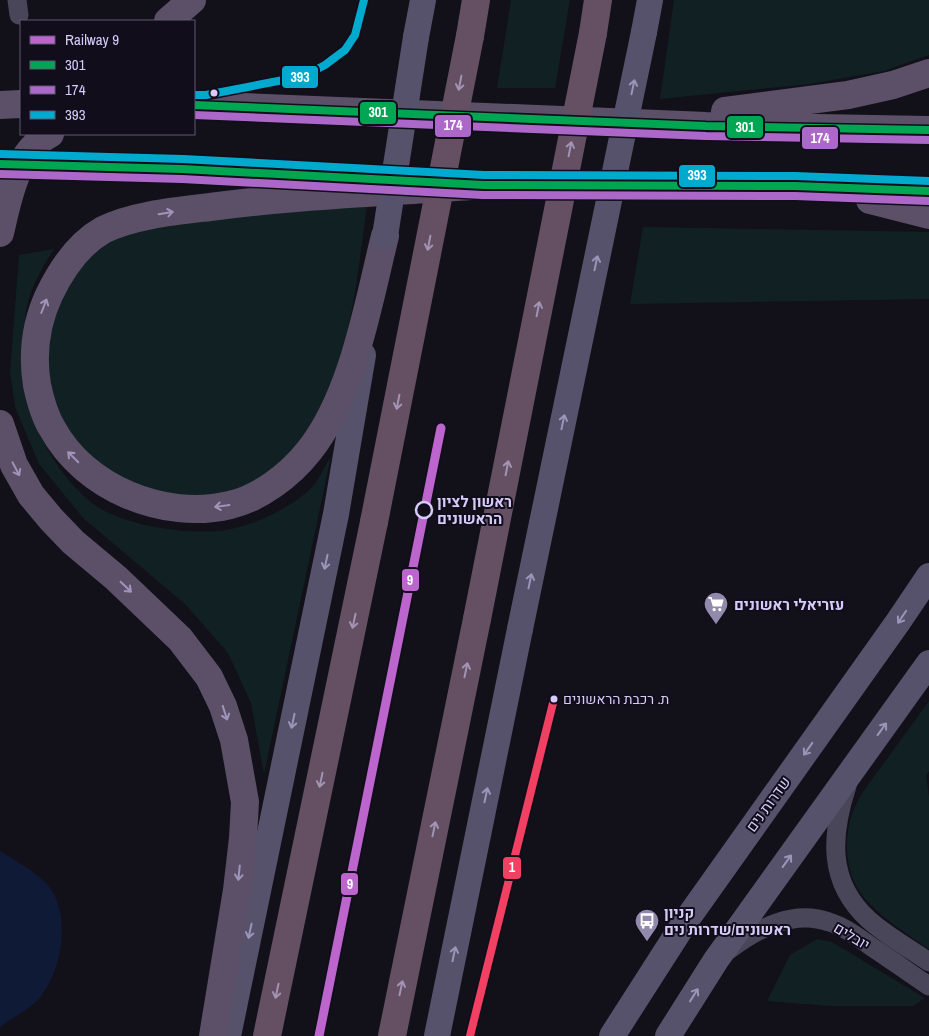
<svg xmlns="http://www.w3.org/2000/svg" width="929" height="1036" font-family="'Archivo Narrow',Heebo,sans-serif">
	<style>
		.green { fill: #112123 }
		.water { fill: #0f1a36 }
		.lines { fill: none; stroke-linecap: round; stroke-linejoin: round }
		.street { stroke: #484658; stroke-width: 19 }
		.secondary { stroke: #56526b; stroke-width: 26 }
		.primary { stroke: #5c5069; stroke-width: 28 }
		.highway { stroke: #645062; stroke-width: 28 }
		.secondary-bridge { stroke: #56526b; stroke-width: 26 }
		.highway-bridge { stroke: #645062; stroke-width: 28 }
		.bus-1-casing { stroke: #110d1b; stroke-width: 11 }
		.bus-2-casing { stroke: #110d1b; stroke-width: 11 }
		.bus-3-casing { stroke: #110d1b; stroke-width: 11 }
		.bus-4-casing { stroke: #110d1b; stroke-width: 11 }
		.bus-1 { stroke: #00a651; stroke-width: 8 }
		.bus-2 { stroke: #ac68c9; stroke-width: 8 }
		.bus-3 { stroke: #00a9ce; stroke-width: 8 }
		.bus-4 { stroke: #f24062; stroke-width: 8 }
		.rail-1-casing { stroke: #110d1b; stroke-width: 12 }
		.rail-1 { stroke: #bb65cd; stroke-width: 9 }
		.oneway { stroke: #a394b6 }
		.oneway2 { stroke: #9c95ba }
		.oneway3 { stroke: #9f94b9 }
		.bus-dot { fill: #d6ccfa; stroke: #110d1b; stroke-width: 2 }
		.stop-dot { fill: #110d1b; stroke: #d6ccfa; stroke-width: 2.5 }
		.labels { text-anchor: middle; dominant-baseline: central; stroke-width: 4; stroke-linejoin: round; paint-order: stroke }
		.bus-label { font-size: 14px; fill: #d6ccfa; stroke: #110d1b; text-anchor: start }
		.stop-label { font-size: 15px; font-weight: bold; fill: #d6ccfa; stroke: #110d1b; text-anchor: start }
		.poi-label { font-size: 15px; font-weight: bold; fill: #d6ccfa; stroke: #110d1b; text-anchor: start }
		.street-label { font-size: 15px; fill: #d6ccfa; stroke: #110d1b }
		.line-badge { stroke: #110d1b; stroke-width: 2 }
		.badge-label { font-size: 14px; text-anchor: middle; font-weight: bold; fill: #fff }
	</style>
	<rect width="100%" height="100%" fill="#121018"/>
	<g class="green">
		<polygon points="511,0 570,0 555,88 497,88"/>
		<polygon points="674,0 929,0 929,55 884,71 810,84 660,99"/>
		<path d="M 367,206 C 359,263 354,322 334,377 C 330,386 328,395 323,403 C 317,416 309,430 301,442 C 296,448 289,454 283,459 C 242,498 198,504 144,487 C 122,480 92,462 77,443 C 38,393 37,329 73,277 C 81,266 89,254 100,247 C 122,233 156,226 181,221 Z"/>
		<polygon points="643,227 929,232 929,299 630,304"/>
		<path d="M 54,249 C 42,268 30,288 26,311 C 24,321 26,334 26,345 C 25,355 25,365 25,375 C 29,424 54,472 92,503 C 121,526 195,537 231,529 C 258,523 291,508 311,488 C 319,480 325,466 331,456 L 264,774 L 251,703 L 228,653 L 185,604 L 84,519 L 39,464 L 15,407 L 10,371 L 19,255 Z"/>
		<path d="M 929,701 L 929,771 L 926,775 L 929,797 L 929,949 C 909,935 886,921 869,903 C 846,880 842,844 852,814 C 859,795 872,779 884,763 C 899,742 914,722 929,701 Z"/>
		<polygon points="817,939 832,942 925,998 913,1006 829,1006 767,1001 790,955"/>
	</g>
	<path class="water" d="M 0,851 C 17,862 45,876 54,894 C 70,925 60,975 38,1000 C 28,1010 12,1018 0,1027 Z"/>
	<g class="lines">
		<g class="street">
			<polyline points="17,0 19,15"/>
			<path d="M 847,786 C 831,835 827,882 869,920 C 887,936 909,948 929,962"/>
			<path d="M 729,950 C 757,929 793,909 829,922 C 846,927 860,939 875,949 C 893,961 911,974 929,986"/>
		</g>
		<g class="secondary">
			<polyline points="644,32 650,0"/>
			<polyline points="416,37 423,0"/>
			<polyline points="228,1036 336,514 363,355"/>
			<polyline points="437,1036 520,629"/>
			<polyline points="612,1036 685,922 898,622 929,576"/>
			<polyline points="668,1036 716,960 929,663"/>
		</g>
		<g class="primary">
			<polyline points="168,21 192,0"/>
			<polyline points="0,105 21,104"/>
			<polyline points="194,105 706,126 929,130"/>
			<polyline points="725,111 848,95 893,85 929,73"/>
			<polyline points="0,164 182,169 366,179"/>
			<polyline points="466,184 795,186 929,191"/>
			<polyline points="870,200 929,215"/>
			<path d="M 0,233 C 8,198 16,152 50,134"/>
			<path d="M 385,236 C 368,304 353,396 309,451 C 290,475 260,498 230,505 C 164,521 84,488 52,428 C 44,415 40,399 37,385 C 32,354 36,323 49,295 C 61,270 78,244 103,230 C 133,215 176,211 210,207 C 301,195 393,192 484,185"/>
			<polyline points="0,424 14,465 31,495 51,519 73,542 116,578 180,639 209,677 223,706 234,740 245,802 243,838 237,890 213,1036"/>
		</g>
		<g class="highway">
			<polyline points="593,33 598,0"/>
			<polyline points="470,36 476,0"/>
			<polyline points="267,1036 374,522"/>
			<polyline points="392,1036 477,619"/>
		</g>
		<g class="secondary-bridge">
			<polyline points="385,236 416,37"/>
			<polyline points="520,629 644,32"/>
		</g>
		<g class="highway-bridge">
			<polyline points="374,522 470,36"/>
			<polyline points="477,619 593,33"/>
		</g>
		<defs>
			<g id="bus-1">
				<polyline points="194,105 706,126 929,130"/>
				<polyline points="0,164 182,169 484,185 795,186 929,191"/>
			</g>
			<g id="bus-2">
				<polyline points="194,115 706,136 929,140"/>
				<polyline points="0,174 182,179 483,195 795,196 929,201"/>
			</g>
			<g id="bus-3">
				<polyline points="194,95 206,95 304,76 325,65 345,50 355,35 364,0"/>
				<polyline points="0,154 183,159 484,175 795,176 929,181"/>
			</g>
			<polyline id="bus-4" points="470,1036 554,699"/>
		</defs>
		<use href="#bus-1" class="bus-1-casing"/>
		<use href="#bus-2" class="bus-2-casing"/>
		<use href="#bus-3" class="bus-3-casing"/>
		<use href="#bus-4" class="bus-4-casing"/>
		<use href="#bus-1" class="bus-1"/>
		<use href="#bus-2" class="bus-2"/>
		<use href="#bus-3" class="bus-3"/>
		<use href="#bus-4" class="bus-4"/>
		<defs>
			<polyline id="rail-1" points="319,1036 441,428"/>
		</defs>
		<use href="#rail-1" class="rail-1-casing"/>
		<use href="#rail-1" class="rail-1"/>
	</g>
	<defs><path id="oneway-shaft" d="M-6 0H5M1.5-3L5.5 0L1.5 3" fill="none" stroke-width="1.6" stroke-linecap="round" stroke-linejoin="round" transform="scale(1.25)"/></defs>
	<g class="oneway">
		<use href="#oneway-shaft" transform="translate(460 83) rotate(101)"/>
		<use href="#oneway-shaft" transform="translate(570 149) rotate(-79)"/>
		<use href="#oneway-shaft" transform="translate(429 243) rotate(101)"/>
		<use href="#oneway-shaft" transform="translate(538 309) rotate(-79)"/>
		<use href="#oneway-shaft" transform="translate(398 402) rotate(101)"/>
		<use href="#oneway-shaft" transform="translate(507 468) rotate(-79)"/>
		<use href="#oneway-shaft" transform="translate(354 621) rotate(102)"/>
		<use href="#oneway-shaft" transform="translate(466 670) rotate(-78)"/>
		<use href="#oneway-shaft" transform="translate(321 780) rotate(102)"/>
		<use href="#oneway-shaft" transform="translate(434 829) rotate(-78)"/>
		<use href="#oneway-shaft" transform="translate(401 988) rotate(-78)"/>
		<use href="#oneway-shaft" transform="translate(277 991) rotate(102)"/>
	</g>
	<g class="oneway2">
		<use href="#oneway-shaft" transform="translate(633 87) rotate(-78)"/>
		<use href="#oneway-shaft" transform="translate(596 263) rotate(-78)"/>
		<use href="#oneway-shaft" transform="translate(563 422) rotate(-78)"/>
		<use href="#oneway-shaft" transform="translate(326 562) rotate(102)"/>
		<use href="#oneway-shaft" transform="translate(530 581) rotate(-78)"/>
		<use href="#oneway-shaft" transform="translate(902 617) rotate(124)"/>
		<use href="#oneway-shaft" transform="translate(293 721) rotate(102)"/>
		<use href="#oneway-shaft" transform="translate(882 729) rotate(-54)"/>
		<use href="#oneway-shaft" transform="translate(808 749) rotate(125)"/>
		<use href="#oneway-shaft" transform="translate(486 795) rotate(-78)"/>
		<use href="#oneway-shaft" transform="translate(787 861) rotate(-54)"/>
		<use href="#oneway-shaft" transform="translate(250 931) rotate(102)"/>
		<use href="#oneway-shaft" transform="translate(454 954) rotate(-78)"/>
		<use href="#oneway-shaft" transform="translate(694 995) rotate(-58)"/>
	</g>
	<g class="oneway3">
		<use href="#oneway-shaft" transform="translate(166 213) rotate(-9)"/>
		<use href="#oneway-shaft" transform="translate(44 306) rotate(-69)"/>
		<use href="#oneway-shaft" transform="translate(73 457) rotate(-135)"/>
		<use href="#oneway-shaft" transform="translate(16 469) rotate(62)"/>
		<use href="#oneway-shaft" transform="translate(222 506) rotate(172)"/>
		<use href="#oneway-shaft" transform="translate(126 587) rotate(44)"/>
		<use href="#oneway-shaft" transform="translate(225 713) rotate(72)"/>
		<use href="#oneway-shaft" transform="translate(239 873) rotate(96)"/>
	</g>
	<defs>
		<symbol id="supermarket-pin" viewBox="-11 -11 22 30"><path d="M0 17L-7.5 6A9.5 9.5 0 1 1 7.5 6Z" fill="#918aab" stroke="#110d1b"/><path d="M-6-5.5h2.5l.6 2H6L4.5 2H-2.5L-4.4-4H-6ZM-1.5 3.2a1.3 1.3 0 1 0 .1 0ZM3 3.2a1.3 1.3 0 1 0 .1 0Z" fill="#fff"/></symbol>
		<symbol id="bus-pin" viewBox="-11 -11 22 30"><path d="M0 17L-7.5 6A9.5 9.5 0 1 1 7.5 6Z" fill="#918aab" stroke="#110d1b"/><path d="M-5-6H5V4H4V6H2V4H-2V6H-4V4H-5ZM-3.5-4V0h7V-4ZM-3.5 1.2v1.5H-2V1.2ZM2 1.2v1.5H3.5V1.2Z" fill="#fff"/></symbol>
	</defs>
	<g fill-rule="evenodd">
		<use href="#supermarket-pin" x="702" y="590" width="28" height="38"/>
		<use href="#bus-pin" x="633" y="907" width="28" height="38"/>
	</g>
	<g class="bus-dot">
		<circle cx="214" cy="93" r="4.5"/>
		<circle cx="554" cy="699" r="4.5"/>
	</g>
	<circle class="stop-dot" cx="424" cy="510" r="8"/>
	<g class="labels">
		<g class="bus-label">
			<text x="563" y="699">ת. רכבת הראשונים</text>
		</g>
		<g class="stop-label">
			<text x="437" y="501">ראשון לציון<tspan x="437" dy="17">הראשונים</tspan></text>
		</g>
		<g class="poi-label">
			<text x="734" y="604">עזריאלי ראשונים</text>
			<text x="664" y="912">קניון<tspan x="664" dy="17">ראשונים/שדרות נים</tspan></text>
		</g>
		<g class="street-label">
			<text transform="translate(768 804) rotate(-54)">שדרות נים</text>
			<text transform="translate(852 936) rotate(31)">יובלים</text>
		</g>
	</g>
	<g class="line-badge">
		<rect x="281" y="65" width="38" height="24" rx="5" fill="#00a9ce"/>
		<rect x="359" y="101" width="38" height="24" rx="5" fill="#00a651"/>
		<rect x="434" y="114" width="38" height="24" rx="5" fill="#ac68c9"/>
		<rect x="726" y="115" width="38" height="24" rx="5" fill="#00a651"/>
		<rect x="801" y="126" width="38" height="24" rx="5" fill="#ac68c9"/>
		<rect x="678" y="164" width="38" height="24" rx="5" fill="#00a9ce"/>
		<rect x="401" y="568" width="19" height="24" rx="5" fill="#bb65cd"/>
		<rect x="502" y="856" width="20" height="24" rx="5" fill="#f24062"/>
		<rect x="340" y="872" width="19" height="24" rx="5" fill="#bb65cd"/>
	</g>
	<g class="badge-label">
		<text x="300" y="82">393</text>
		<text x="378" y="117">301</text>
		<text x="453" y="130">174</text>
		<text x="745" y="132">301</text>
		<text x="820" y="143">174</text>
		<text x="697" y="180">393</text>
		<text x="410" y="585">9</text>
		<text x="512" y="872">1</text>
		<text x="350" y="889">9</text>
	</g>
	<rect x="20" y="20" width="175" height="115" fill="#110d1b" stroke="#605974"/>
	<rect x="30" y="36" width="25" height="8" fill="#bb65cd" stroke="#605974"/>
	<text x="65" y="45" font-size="15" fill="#d6ccfa">Railway 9</text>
	<rect x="30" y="61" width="25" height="8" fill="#00a651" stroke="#605974"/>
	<text x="65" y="70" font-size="15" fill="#d6ccfa">301</text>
	<rect x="30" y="86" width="25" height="8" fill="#ac68c9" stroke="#605974"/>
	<text x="65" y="95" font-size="15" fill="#d6ccfa">174</text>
	<rect x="30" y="111" width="25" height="8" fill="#00a9ce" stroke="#605974"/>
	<text x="65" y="120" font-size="15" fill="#d6ccfa">393</text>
</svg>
